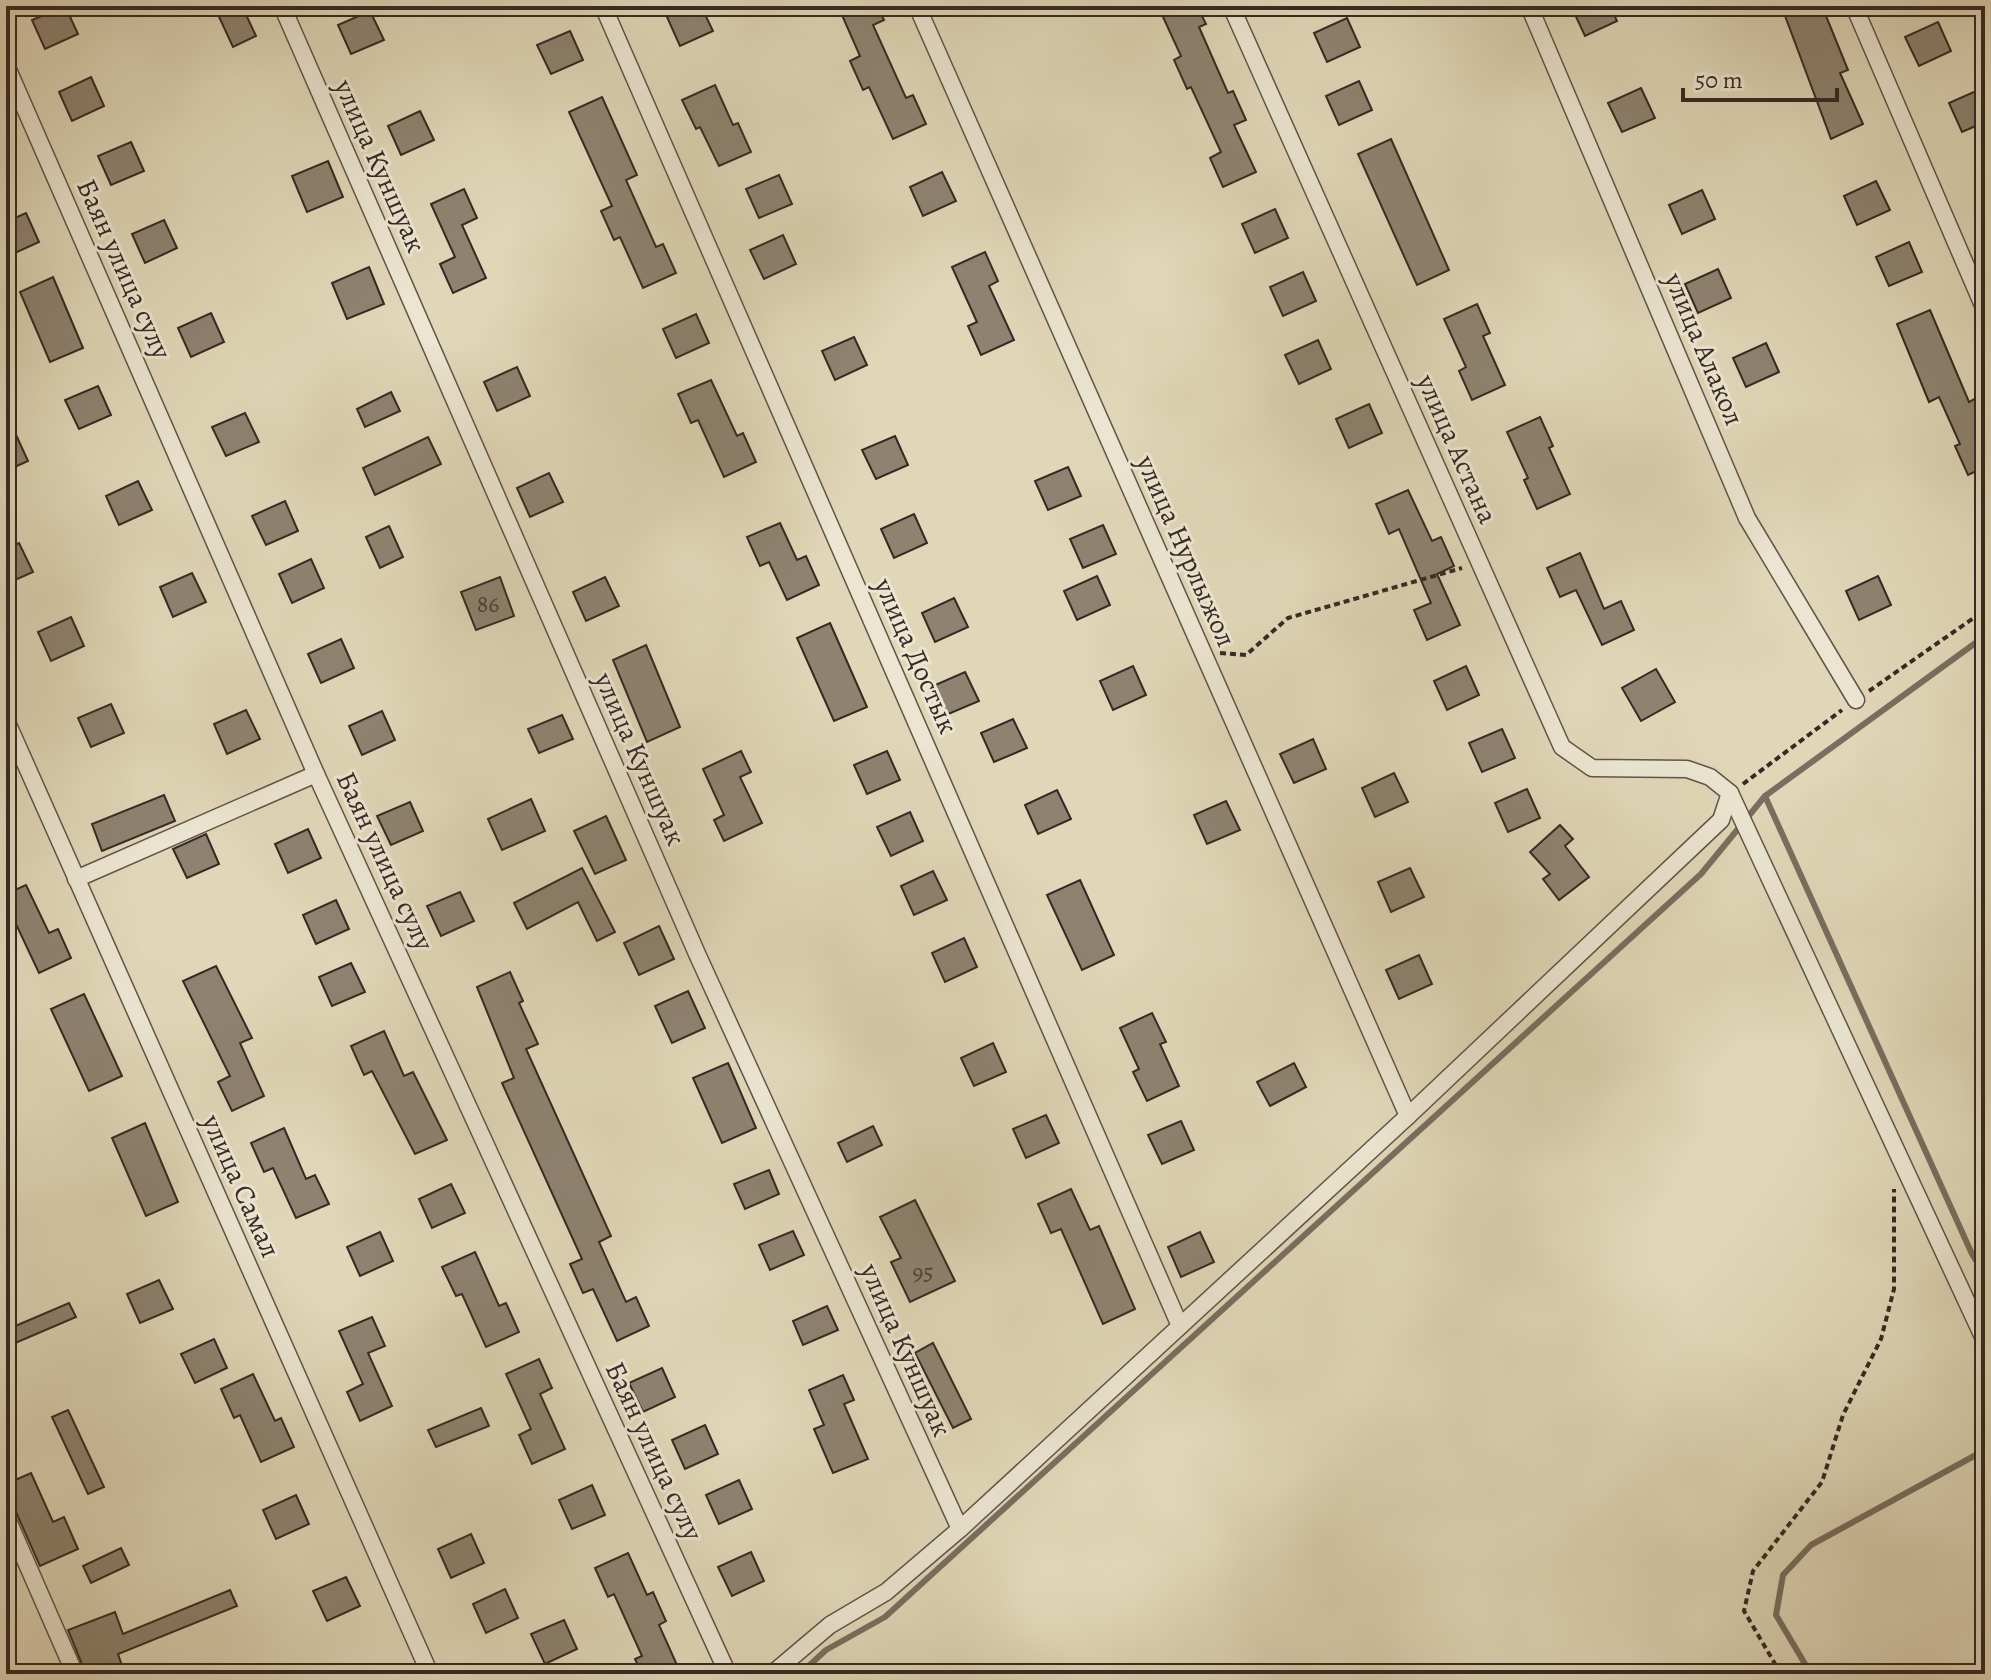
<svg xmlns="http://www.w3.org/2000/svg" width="1991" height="1680" font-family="Alegreya,serif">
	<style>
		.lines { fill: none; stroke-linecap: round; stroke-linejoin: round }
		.stream { stroke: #796e5f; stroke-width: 6 }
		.building { fill: #8e8371; stroke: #362924; stroke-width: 2 }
		.minor-casing { stroke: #605449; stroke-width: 19 }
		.path { stroke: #362924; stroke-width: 4; stroke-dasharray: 6 4; stroke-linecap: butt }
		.minor { stroke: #ebe5d1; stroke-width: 16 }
		.labels { text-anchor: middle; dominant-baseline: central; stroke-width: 6; stroke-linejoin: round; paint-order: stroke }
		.number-label { font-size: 24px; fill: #4c4037 }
		.street-label { font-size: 28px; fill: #362924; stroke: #ebe5d1 }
	</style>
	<rect width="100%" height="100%" fill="#e0d7b8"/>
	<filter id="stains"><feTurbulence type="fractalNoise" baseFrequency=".0025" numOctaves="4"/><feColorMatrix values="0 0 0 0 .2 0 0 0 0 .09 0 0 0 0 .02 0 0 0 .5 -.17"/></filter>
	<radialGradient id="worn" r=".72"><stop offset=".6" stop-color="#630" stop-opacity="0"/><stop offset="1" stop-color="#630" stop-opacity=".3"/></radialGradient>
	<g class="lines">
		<g class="stream">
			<polyline points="1765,796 1972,1254 1985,1275"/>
			<polyline points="800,1674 826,1650 885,1617 1701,874 1765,796 1985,636"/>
			<polyline points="1811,1674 1776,1615 1783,1575 1811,1545 1985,1450"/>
		</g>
	</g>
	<g class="building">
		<polygon points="65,6 78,34 45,49 32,20"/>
		<polygon points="214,6 242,6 256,36 233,47"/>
		<polygon points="691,6 701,6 713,31 680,46 667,17"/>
		<polygon points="838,6 877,6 884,20 873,25 906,98 913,95 926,124 893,139 869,87 863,90 850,61 860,56"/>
		<polygon points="1158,6 1197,6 1206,24 1199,27 1228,93 1233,91 1246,120 1234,125 1256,172 1223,187 1210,158 1221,152 1191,87 1187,89 1174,60 1181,56"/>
		<polygon points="1571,6 1610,6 1617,21 1585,36"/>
		<polygon points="1801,6 1822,6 1848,70 1840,73 1863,124 1831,139 1784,13"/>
		<polygon points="370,11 384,40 351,54 338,25"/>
		<polygon points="1347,18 1360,47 1327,62 1314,33"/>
		<polygon points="1938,22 1951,51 1919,66 1905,37"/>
		<polygon points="570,31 583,60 551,74 537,45"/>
		<polygon points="91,77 104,106 72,121 59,92"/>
		<polygon points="1359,81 1372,110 1339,125 1326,96"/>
		<polygon points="715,85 733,125 738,123 751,152 719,166 700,127 696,129 682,100"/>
		<polygon points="1985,87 1985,122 1962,132 1949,103"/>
		<polygon points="1641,88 1655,118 1622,132 1608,103"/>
		<polygon points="602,97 637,175 626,180 656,247 663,244 676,273 643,288 620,237 614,240 601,211 612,206 569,112"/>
		<polygon points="420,111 434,140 401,155 388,126"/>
		<polygon points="1391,139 1449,270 1417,285 1358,154"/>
		<polygon points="131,142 144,171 111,185 98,156"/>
		<polygon points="328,161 343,197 307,212 292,176"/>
		<polygon points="942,172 956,201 923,216 910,187"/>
		<polygon points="779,175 792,204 759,218 746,189"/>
		<polygon points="1876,181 1890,210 1857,225 1844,196"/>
		<polygon points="464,189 477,218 462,225 486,278 453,293 440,264 455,257 431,204"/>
		<polygon points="1702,190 1715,219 1682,234 1669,205"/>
		<polygon points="1275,209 1288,238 1255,253 1242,224"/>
		<polygon points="26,213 39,242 6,257 6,222"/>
		<polygon points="164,220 177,248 145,263 132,234"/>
		<polygon points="783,235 796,264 764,279 750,250"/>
		<polygon points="1909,242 1922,272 1889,286 1876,257"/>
		<polygon points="985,252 998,281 989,286 1014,340 981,355 968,326 977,322 952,267"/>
		<polygon points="369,267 384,304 347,319 332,283"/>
		<polygon points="1718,269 1731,298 1698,313 1685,284"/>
		<polygon points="1303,272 1316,301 1283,316 1270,287"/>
		<polygon points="53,277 83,348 50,362 20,292"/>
		<polygon points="1477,304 1490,333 1483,336 1505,385 1472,400 1459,371 1466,367 1444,319"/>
		<polygon points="1930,310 1969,402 1978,397 1985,413 1985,467 1968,475 1955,446 1960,444 1939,397 1929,402 1897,324"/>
		<polygon points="211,313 224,342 191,357 178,328"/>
		<polygon points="696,314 709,343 676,358 663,329"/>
		<polygon points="854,337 867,365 835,380 822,351"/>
		<polygon points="1318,340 1331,369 1299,384 1285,355"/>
		<polygon points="1766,343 1779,372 1746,387 1733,358"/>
		<polygon points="517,367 530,396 497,411 484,382"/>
		<polygon points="711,380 737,436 743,433 756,462 724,477 698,420 691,423 678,394"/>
		<polygon points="98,386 111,415 79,429 65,400"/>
		<polygon points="391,392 400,411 365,427 357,409"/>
		<polygon points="1369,404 1382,433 1349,448 1336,419"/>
		<polygon points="6,413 28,461 6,471"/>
		<polygon points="245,413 259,442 226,456 212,427"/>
		<polygon points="1540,417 1553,446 1549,448 1570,494 1537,509 1524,480 1528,478 1507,432"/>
		<polygon points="895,436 908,465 876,479 862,450"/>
		<polygon points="428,437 441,464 375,495 363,468"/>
		<polygon points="1068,467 1081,496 1048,510 1035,481"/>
		<polygon points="549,473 563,502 530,517 517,488"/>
		<polygon points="138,481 152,510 119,525 106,496"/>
		<polygon points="1408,490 1432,541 1441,537 1454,566 1437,574 1460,625 1427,640 1414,610 1431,603 1399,529 1389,534 1376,504"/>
		<polygon points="285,501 298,531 266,545 252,516"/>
		<polygon points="914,514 927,543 894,558 881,529"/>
		<polygon points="780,523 797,560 806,556 819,585 787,600 769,562 760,566 747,537"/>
		<polygon points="1103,525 1116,554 1083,568 1070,539"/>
		<polygon points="389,526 403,557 380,568 366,537"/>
		<polygon points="19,543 33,572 6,584 6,549"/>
		<polygon points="1580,553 1604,609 1621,601 1634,630 1602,645 1576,590 1560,597 1547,568"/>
		<polygon points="311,559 324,588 292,603 279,574"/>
		<polygon points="192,573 206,602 173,617 160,587"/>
		<polygon points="1097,576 1110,605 1077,620 1064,591"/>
		<polygon points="1878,576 1891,605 1859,620 1846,591"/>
		<polygon points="500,577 514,616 476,630 461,592"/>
		<polygon points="605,577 619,606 586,621 573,592"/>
		<polygon points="954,598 968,627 935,642 922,613"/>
		<polygon points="71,617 84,646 51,661 38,632"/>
		<polygon points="830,623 867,707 834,721 797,638"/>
		<polygon points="341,639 354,668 321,683 308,654"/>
		<polygon points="646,645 680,727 647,742 613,660"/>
		<polygon points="1133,666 1146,695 1113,710 1100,681"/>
		<polygon points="1466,666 1479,695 1447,710 1434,681"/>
		<polygon points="1656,669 1675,702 1641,721 1622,688"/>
		<polygon points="965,672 979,701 946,715 933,686"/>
		<polygon points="111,704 124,733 91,747 78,718"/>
		<polygon points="246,710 260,739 227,754 214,724"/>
		<polygon points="382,711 395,740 362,755 349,726"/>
		<polygon points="562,715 573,739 539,753 528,729"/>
		<polygon points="1013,719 1027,748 994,762 981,733"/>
		<polygon points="1502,729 1515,758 1482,772 1469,743"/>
		<polygon points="1313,739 1326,769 1294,783 1280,754"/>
		<polygon points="741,751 751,772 740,777 762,823 724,841 714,820 724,815 703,769"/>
		<polygon points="887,751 900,780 867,794 854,765"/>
		<polygon points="1394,773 1408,802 1375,817 1362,788"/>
		<polygon points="1527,789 1540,818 1508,832 1495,803"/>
		<polygon points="1057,790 1071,819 1038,834 1025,805"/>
		<polygon points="164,795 175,821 102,851 92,824"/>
		<polygon points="531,799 545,831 502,850 488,819"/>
		<polygon points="1226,801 1240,830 1207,844 1194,815"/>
		<polygon points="410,802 423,831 391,845 377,816"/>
		<polygon points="910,812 923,841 891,856 877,827"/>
		<polygon points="606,816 626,860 595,874 574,831"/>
		<polygon points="1560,825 1573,839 1565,846 1589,877 1559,900 1543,879 1550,874 1530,852"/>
		<polygon points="308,829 321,858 288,873 275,844"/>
		<polygon points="206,834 219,864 187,878 173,849"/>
		<polygon points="582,868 615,932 597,941 578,902 527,929 514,903"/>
		<polygon points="1410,868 1424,897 1391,912 1378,882"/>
		<polygon points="933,871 947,900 914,915 901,886"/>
		<polygon points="1080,880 1114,955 1082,970 1047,895"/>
		<polygon points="26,885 49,933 58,929 71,958 39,973 16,924 6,929 6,894"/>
		<polygon points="460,892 474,921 441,936 427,906"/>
		<polygon points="336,900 349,929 316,944 303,915"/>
		<polygon points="659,926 674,959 639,975 624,943"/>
		<polygon points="964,938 977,967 945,982 932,953"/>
		<polygon points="1419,955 1432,984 1399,999 1386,970"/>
		<polygon points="351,963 365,992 332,1006 319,977"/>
		<polygon points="216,966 252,1038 240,1043 264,1096 232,1111 218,1082 230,1076 183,981"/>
		<polygon points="510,972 523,1001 519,1003 538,1044 526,1049 611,1236 599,1242 626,1302 636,1297 649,1326 617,1341 593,1289 583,1293 570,1264 582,1259 502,1083 514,1078 477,987"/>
		<polygon points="688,991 705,1028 672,1043 655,1006"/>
		<polygon points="84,994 122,1076 89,1091 51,1009"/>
		<polygon points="1152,1013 1166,1042 1160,1044 1179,1086 1147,1101 1133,1072 1139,1069 1120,1028"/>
		<polygon points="384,1031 404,1076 413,1072 447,1140 415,1154 372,1071 364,1075 351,1046"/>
		<polygon points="993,1043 1006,1072 974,1086 961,1058"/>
		<polygon points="728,1063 756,1128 722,1143 693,1078"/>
		<polygon points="1294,1063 1306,1087 1270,1106 1257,1082"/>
		<polygon points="1046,1115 1059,1143 1026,1158 1013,1129"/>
		<polygon points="1181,1121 1194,1150 1162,1164 1148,1135"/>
		<polygon points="145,1123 178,1202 146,1216 112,1138"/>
		<polygon points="873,1126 882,1145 847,1162 838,1143"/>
		<polygon points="284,1128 306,1179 315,1175 329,1204 296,1218 273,1168 264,1172 251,1143"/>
		<polygon points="769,1170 779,1194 745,1209 734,1184"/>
		<polygon points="451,1184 465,1213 432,1228 419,1199"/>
		<polygon points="1071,1189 1090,1230 1099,1226 1135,1309 1103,1324 1061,1229 1051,1233 1038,1204"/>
		<polygon points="915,1200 955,1281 910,1302 891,1262 901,1258 880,1217"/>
		<polygon points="793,1231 804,1255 770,1270 759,1245"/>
		<polygon points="380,1232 393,1261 360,1276 347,1247"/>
		<polygon points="1200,1232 1214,1262 1181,1277 1168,1247"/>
		<polygon points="475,1252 499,1306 506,1303 519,1332 486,1347 462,1294 456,1296 442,1267"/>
		<polygon points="159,1280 173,1309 140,1323 127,1294"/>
		<polygon points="69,1303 76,1317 6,1347 6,1330"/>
		<polygon points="827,1306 838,1330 803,1345 793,1321"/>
		<polygon points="372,1317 385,1346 368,1353 392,1406 360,1421 347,1392 363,1384 339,1331"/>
		<polygon points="214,1339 227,1368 195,1383 181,1354"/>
		<polygon points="933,1343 971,1419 953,1428 915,1353"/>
		<polygon points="539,1359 552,1388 540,1394 565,1449 532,1464 519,1435 531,1429 506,1374"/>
		<polygon points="662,1368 675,1397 643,1412 629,1383"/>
		<polygon points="253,1374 275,1421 281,1418 294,1447 261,1462 240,1415 234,1418 221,1389"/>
		<polygon points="843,1375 854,1400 844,1404 868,1459 833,1473 814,1429 824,1425 809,1390"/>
		<polygon points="481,1408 489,1426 436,1447 428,1430"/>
		<polygon points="68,1410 104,1487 88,1494 52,1417"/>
		<polygon points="705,1425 718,1454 685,1469 672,1440"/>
		<polygon points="31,1473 53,1522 64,1517 78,1549 40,1566 16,1512 6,1505 6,1484"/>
		<polygon points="739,1480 752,1509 719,1524 706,1495"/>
		<polygon points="592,1485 605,1515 572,1529 559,1500"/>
		<polygon points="296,1495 309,1524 276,1539 263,1510"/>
		<polygon points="471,1534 484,1563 451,1578 438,1549"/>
		<polygon points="121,1548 129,1565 91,1583 83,1566"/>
		<polygon points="751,1552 764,1581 732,1596 718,1567"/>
		<polygon points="628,1553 647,1595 653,1592 666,1621 659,1625 681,1674 642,1674 635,1659 642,1656 614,1594 608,1597 595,1568"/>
		<polygon points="346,1577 360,1606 327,1621 313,1591"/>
		<polygon points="505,1589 518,1618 486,1633 473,1604"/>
		<polygon points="230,1590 237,1606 118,1654 125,1674 86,1674 68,1630 115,1612 123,1634"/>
		<polygon points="564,1620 577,1649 545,1664 531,1634"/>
	</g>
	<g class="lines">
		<defs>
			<g id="minor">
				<polyline points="282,6 698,956 960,1529"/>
				<polyline points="603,6 1180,1326"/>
				<polyline points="917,6 1408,1116"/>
				<polyline points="1231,6 1562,747 1592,768 1687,769 1710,777 1730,793 1985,1341"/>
				<polyline points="1529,6 1747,518 1856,700"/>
				<polyline points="1854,6 1985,310"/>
				<polyline points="6,65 316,774 728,1674"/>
				<polyline points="6,720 430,1674"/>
				<polyline points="76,879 316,774"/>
				<polyline points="6,1516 75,1674"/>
				<polyline points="772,1674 830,1625 886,1592 960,1529 1408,1116 1721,820 1730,793"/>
			</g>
		</defs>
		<use href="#minor" class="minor-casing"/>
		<g class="path">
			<polyline points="1220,653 1246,655 1288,618 1462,568"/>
			<polyline points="1869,691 1985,610"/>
			<polyline points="1743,784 1842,710"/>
			<polyline points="1781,1674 1744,1611 1753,1571 1822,1482 1843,1415 1881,1339 1894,1289 1894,1189"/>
		</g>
		<use href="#minor" class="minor"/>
	</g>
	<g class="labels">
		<g class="number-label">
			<text x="488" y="604">86</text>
			<text x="923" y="1272">95</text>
		</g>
		<g class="street-label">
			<text transform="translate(380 166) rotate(66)">улица Куншуак</text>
			<text transform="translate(124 269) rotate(66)">Баян улица сулу</text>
			<text transform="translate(1704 349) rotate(67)">улица Алакол</text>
			<text transform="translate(1457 449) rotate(66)">улица Астана</text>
			<text transform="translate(1186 551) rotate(66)">улица Нурлыжол</text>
			<text transform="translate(916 656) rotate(66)">улица Достык</text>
			<text transform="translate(640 759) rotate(66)">улица Куншуак</text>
			<text transform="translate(385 861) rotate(65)">Баян улица сулу</text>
			<text transform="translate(241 1186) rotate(66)">улица Самал</text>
			<text transform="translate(906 1350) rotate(66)">улица Куншуак</text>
			<text transform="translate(654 1451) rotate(65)">Баян улица сулу</text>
		</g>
	</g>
	<rect width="1991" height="1680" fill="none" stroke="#e0d7b8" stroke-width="32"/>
	<rect x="8" y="8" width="1975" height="1664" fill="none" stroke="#362924" stroke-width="4"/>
	<rect x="16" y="16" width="1959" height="1648" fill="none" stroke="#362924" stroke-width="2"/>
	<path d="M1683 88v12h154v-12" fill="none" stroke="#362924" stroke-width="4"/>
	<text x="1695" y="88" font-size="24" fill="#362924" stroke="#ebe5d1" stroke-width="6" paint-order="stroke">50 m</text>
	<rect width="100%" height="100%" filter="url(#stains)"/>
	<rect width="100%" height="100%" fill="url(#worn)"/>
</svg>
